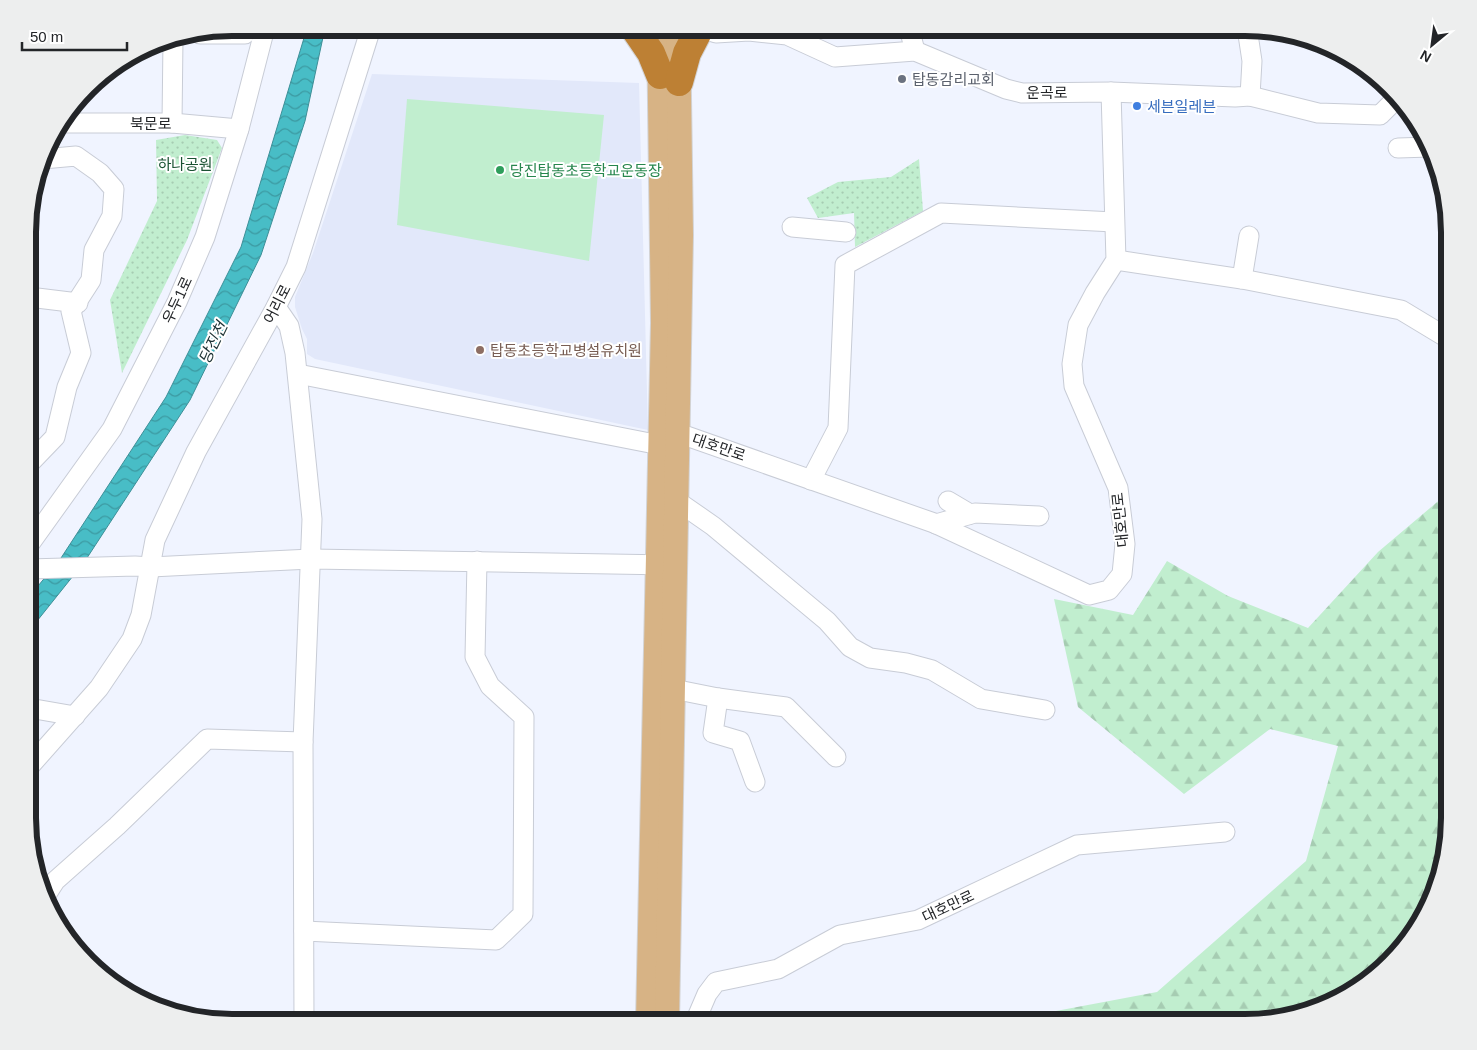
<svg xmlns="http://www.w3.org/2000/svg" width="1477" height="1050" font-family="Arial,'Noto Sans KR',sans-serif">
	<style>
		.built { fill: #e2e8fa }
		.green { fill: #c1eecf }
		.forest { fill: url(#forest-firs) }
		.park { fill: url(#park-dots) }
		.water { fill: url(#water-waves); stroke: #3d8f97 }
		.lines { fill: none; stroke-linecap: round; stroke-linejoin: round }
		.minor-casing { stroke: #c8ccd6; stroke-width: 21 }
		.major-casing { stroke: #d3d3d4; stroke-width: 26 }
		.highway-casing { stroke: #d3d3d4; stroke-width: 30 }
		.minor { stroke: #fff; stroke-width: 19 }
		.major { stroke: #d7b385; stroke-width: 24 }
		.highway { stroke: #bd8034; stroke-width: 28 }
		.worship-dot { fill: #6b7280; stroke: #fff; stroke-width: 2 }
		.shop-dot { fill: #3f7fe0; stroke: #fff; stroke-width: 2 }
		.leisure-dot { fill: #2e9e5b; stroke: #fff; stroke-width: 2 }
		.education-dot { fill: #8d6e63; stroke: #fff; stroke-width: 2 }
		.labels { text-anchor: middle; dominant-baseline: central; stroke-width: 4; stroke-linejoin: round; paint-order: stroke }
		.worship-label { font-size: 15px; fill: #5b616d; stroke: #fff; text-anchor: start }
		.street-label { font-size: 15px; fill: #232528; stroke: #fff }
		.shop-label { font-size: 15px; fill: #366cbe; stroke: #fff; text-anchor: start }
		.park-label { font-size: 15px; fill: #1a5232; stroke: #fff }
		.leisure-label { font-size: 15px; fill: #27864d; stroke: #fff; text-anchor: start }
		.education-label { font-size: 15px; fill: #785e54; stroke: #fff; text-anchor: start }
		.water-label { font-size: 16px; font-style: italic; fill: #1c3133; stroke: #fff }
		.rim { fill: none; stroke: #232528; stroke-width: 6 }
	</style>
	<defs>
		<pattern id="forest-firs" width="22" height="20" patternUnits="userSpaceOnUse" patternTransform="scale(1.25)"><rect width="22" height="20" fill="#c1eecf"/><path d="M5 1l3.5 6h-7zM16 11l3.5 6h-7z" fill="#a6ccb2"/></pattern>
		<pattern id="park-dots" width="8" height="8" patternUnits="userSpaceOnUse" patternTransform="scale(1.25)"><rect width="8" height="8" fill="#c1eecf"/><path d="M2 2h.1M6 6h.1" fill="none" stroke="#a6ccb2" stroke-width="1.8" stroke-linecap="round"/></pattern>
		<pattern id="water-waves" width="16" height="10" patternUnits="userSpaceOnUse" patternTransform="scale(1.25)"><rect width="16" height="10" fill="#48bdc6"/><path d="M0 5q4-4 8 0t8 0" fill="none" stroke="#3c99a1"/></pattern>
	</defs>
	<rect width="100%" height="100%" fill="#f0f4ff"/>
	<polygon class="built" points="372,74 639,83 648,430 315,359 307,354 307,339 302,329 295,307 295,297 313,253"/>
	<polygon class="green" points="407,99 604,115 589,261 397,225"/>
	<polygon class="forest" points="1449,492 1449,831 1434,896 1407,943 1336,1001 1246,1022 1020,1022 1024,1017 1157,992 1306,861 1338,746 1270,729 1184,794 1078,707 1054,599 1133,615 1167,561 1228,596 1308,628 1378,552"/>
	<g class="park">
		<polygon points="185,135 217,140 222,148 187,240 122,373 110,300 157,201 156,140"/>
		<polygon points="919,159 923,211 855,247 854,213 818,218 807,198 838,182 891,177"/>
	</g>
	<polygon class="water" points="307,28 325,28 305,121 261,255 190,400 85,561 29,631 29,597 61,558 166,397 241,247"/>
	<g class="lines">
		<defs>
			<g id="minor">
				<polyline points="700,28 716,33 749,31 787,35 835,57 915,51 1006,89 1022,93 1111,92 1235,97 1250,96 1252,61 1247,28"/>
				<polyline points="909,28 915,51"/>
				<polyline points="200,34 245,34"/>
				<polyline points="1250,96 1318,113 1380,115 1395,100"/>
				<polyline points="62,123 172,123 239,129"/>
				<polyline points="172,123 173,39"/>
				<polyline points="1398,148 1430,147"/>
				<polyline points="792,227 846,232"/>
				<polyline points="1116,260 1242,279 1401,310 1449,339"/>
				<polyline points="1242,279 1249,236"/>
				<polyline points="29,297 78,303"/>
				<polyline points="276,307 289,326 295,353 312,519 303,742 304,1022"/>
				<polyline points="298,374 660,445"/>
				<polyline points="678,433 934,523 1089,595 1109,590 1122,574 1125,544 1118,488 1074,386 1072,364 1078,325 1095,293 1116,260 1111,92"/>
				<polyline points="29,464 55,437 67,387 81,353 71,311 91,280 94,250 112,216 114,189 100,173 76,156 43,159"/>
				<polyline points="811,480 838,428 845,265 941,213 1114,222"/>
				<polyline points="677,501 713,526 827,621 850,647 870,658 906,663 932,670 981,699 1045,710"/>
				<polyline points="948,501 970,514"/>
				<polyline points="936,524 975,513 1039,516"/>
				<polyline points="29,545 112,429 177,302 205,237 239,129 265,28"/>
				<polyline points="29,569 135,566 151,567 311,559 670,565"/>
				<polyline points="673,689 718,698 786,707 836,757"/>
				<polyline points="718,698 713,733 740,741 755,782"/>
				<polyline points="29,708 75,716"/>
				<polyline points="29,767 99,688 132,639 141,615 155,540 196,452 276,307 296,267 371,28"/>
				<polyline points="46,895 55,881 117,826 207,739 303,742"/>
				<polyline points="304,931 496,940 523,914 524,717 490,686 475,657 477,561"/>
				<polyline points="695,1022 707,994 716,982 778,969 840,935 918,920 1077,845 1225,832"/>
			</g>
			<g id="major">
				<polyline points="648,1022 663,323 659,28"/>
				<polyline points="667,1022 681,235 678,28"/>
			</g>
			<g id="highway">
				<polyline points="634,28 651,53 660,75"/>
				<polyline points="679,82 687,53 700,28"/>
			</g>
		</defs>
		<use href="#minor" class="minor-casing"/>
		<use href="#major" class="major-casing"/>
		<use href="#highway" class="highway-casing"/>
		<use href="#minor" class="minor"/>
		<use href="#major" class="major"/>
		<use href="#highway" class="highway"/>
	</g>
	<circle class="worship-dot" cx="902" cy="79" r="5"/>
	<circle class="shop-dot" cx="1137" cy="106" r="5"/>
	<circle class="leisure-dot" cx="500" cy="170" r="5"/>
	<circle class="education-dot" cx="480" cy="350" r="5"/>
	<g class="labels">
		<g class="worship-label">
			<text x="912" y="79">탑동감리교회</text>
		</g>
		<g class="street-label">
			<text x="1047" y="92">운곡로</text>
			<text x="151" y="123">북문로</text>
			<text transform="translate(177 300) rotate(-65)">우두1로</text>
			<text transform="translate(277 304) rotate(-63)">어리로</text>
			<text transform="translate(719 447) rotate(19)">대호만로</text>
			<text transform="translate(1120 520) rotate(-96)">대호만로</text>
			<text transform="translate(948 906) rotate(-25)">대호만로</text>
		</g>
		<g class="shop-label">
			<text x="1147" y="106">세븐일레븐</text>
		</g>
		<g class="park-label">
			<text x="185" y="164">하나공원</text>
		</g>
		<g class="leisure-label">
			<text x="510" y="170">당진탑동초등학교운동장</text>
		</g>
		<g class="education-label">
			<text x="490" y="350">탑동초등학교병설유치원</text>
		</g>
		<g class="water-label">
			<text transform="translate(213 343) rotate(-64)">당진천</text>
		</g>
	</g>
	<path d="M0 0H1477V1050H0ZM232 36H1245A196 196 0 0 1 1441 232V818A196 196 0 0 1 1245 1014H232A196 196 0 0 1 36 818V232A196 196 0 0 1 232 36Z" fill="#edeeee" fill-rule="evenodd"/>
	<path class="rim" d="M232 36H1245A196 196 0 0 1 1441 232V818A196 196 0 0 1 1245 1014H232A196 196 0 0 1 36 818V232A196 196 0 0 1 232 36Z"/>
	<g transform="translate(1432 45) rotate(209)" stroke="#ffffff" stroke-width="4" paint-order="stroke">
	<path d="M0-4L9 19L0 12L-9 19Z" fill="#232528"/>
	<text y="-8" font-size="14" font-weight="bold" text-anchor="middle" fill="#232528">N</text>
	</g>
	<path d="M22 42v8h105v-8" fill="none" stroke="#232528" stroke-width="2.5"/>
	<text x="30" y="42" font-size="15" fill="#232528" stroke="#ffffff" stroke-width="4" paint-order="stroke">50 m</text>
</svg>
